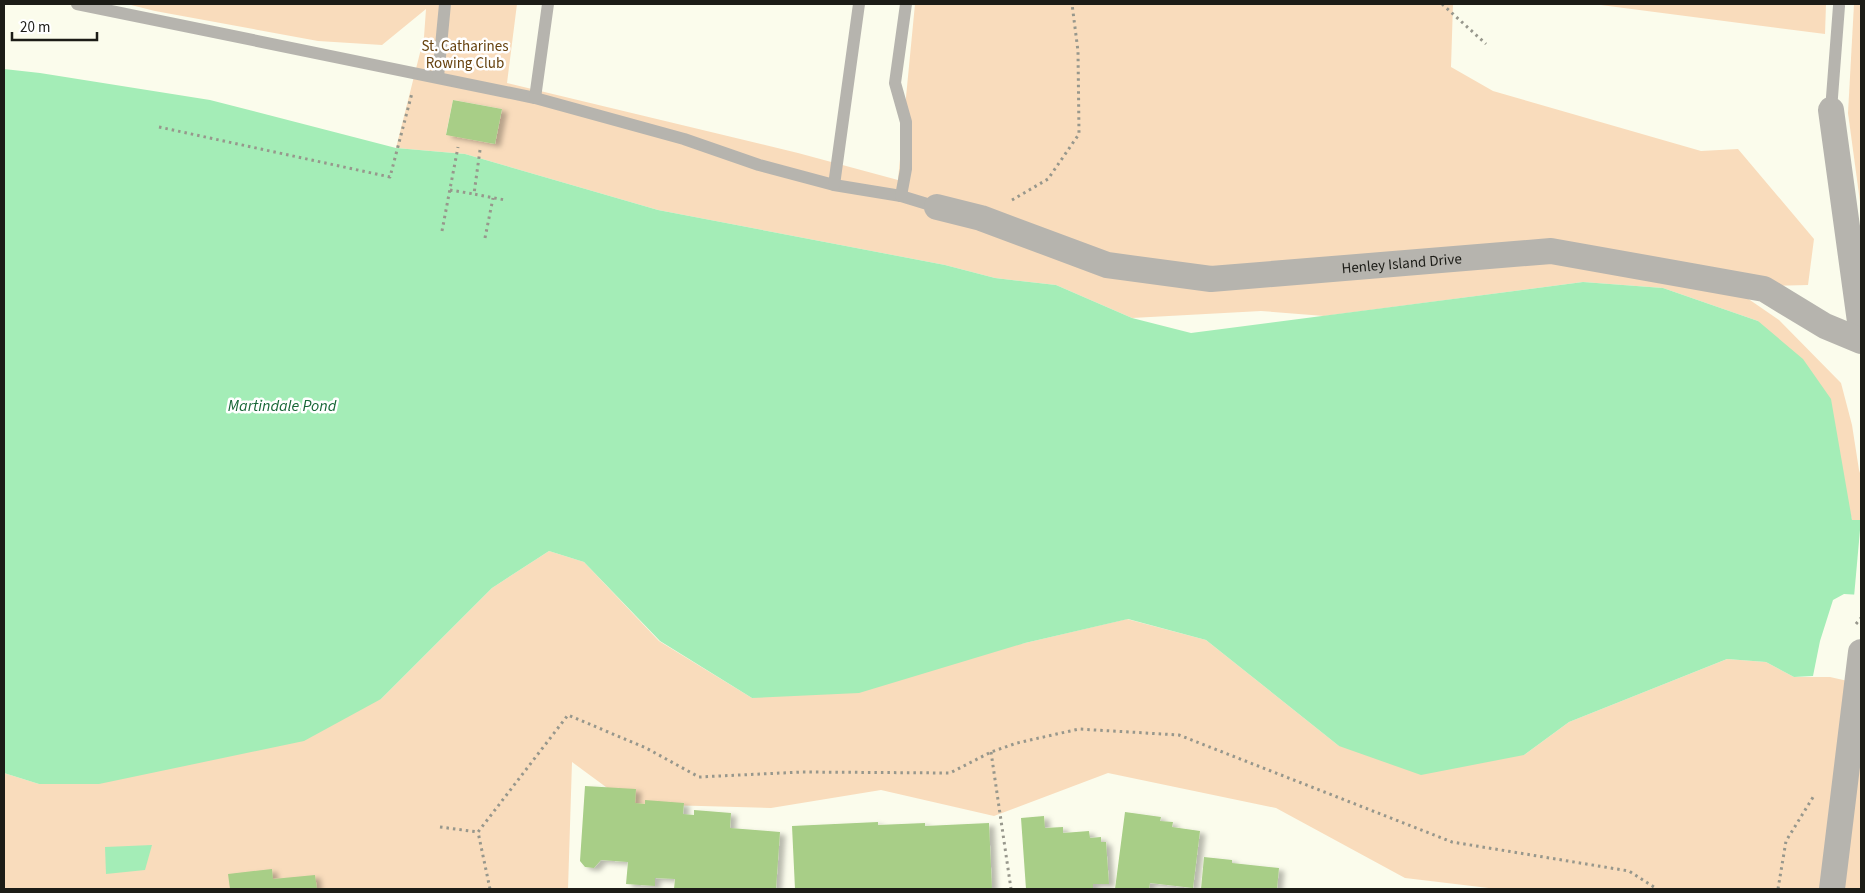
<svg xmlns="http://www.w3.org/2000/svg" width="1865" height="893" font-family="'Source Sans 3',sans-serif">
	<style>
		.green { fill: #f9dcbc; fill-rule: evenodd }
		.water { fill: #a4edb7 }
		.pier { fill: #fbfcec }
		.building { fill: #a8ce87; filter: url(#shadow) }
		.lines { fill: none; stroke-linecap: round; stroke-linejoin: round }
		.path { stroke: #97978c; stroke-width: 3; stroke-dasharray: 2.5 4; stroke-linecap: butt }
		.service { stroke: #b6b4ae; stroke-width: 12 }
		.minor { stroke: #b6b4ae; stroke-width: 26 }
		.labels { text-anchor: middle; dominant-baseline: central; stroke-width: 5; stroke-linejoin: round; paint-order: stroke }
		.park-label { font-size: 15px; fill: #66410e; stroke: #fff }
		.street-label { font-size: 15px; fill: #1c1c17; stroke: #fff }
		.water-label { font-size: 16px; font-style: italic; fill: #186737; stroke: #fff }
	</style>
	<defs>
		<filter id="shadow"><feDropShadow dx="5.5" dy="3" stdDeviation="2.5" flood-color="#0004"/></filter>
	</defs>
	<rect width="100%" height="100%" fill="#fbfcec"/>
	<g class="green">
		<path d="M 127,4 L 517,4 L 507,83 L 798,153 L 898,180 L 915,4 L 1453,4 L 1451,67 L 1493,91 L 1701,151 L 1738,149 L 1814,239 L 1808,285 L 1737,287 L 1747,298 L 1779,320 L 1841,383 L 1852,425 L 1859,470 L 1861,476 L 1861,520 L 1852,520 L 1848,504 L 1758,321 L 1663,288 L 1583,282 L 1324,316 L 1261,311 L 1132,318 L 1056,285 L 995,278 L 945,265 L 658,210 L 465,154 L 396,148 L 424,37 L 426,9 L 382,45 L 318,41 L 155,11 ZM 453,100 L 502,109 L 495,144 L 446,134 Z"/>
		<polygon points="1593,4 1826,4 1825,34"/>
		<polygon points="1854,4 1861,4 1861,209 1848,113"/>
		<polygon points="549,551 584,562 659,641 752,698 1025,643 1127,619 1206,640 1339,746 1524,755 1569,722 1727,659 1766,662 1794,677 1830,677 1861,684 1861,889 1497,889 1405,878 1276,808 1108,773 994,816 881,790 771,808 629,804 572,762 568,889 4,889 4,773 39,784 381,699 492,588"/>
	</g>
	<g class="water">
		<polygon points="4,69 40,73 210,100 396,148 465,154 658,210 945,265 995,278 1056,285 1132,318 1191,333 1583,282 1663,288 1758,321 1803,359 1831,399 1852,520 1861,520 1861,595 1844,594 1833,600 1820,641 1813,676 1794,677 1766,662 1727,659 1569,722 1524,755 1421,775 1339,746 1206,640 1128,619 1025,643 859,693 752,698 660,641 584,562 549,551 492,588 381,699 304,741 99,784 39,784 4,773"/>
		<polygon points="152,845 145,870 106,874 105,847"/>
	</g>
	<polygon class="pier" points="1861,519 1861,597 1854,597"/>
	<g class="building">
		<polygon points="453,100 502,109 495,144 446,135"/>
		<polygon points="585,786 636,789 635,803 645,804 645,800 684,803 683,814 694,815 694,810 731,813 730,828 780,832 776,889 674,889 675,879 655,878 655,886 626,884 628,862 601,860 594,868 585,867 580,861"/>
		<polygon points="1125,812 1161,817 1160,821 1173,822 1172,827 1200,831 1193,888 1150,883 1149,889 1115,889"/>
		<polygon points="1044,816 1045,828 1063,827 1063,833 1089,831 1090,838 1101,837 1101,842 1106,842 1109,884 1093,884 1093,889 1026,889 1021,818"/>
		<polygon points="878,822 878,825 925,823 925,826 989,823 992,889 795,889 792,826"/>
		<polygon points="1204,857 1232,860 1232,863 1279,868 1277,889 1201,889"/>
		<polygon points="272,869 273,879 315,875 317,889 230,889 228,874"/>
	</g>
	<g class="lines">
		<g class="path">
			<polyline points="1442,4 1486,44"/>
			<polyline points="159,127 390,177 412,93"/>
			<polyline points="480,150 474,194 505,200"/>
			<polyline points="450,190 474,194"/>
			<polyline points="1012,200 1048,179 1079,134 1078,51 1072,4"/>
			<polyline points="442,231 458,147"/>
			<polyline points="485,238 493,198"/>
			<polyline points="1856,624 1861,618"/>
			<polyline points="991,752 1011,889"/>
			<polyline points="440,827 478,832"/>
			<polyline points="490,889 478,832 568,715 646,748 699,777 802,772 950,773 991,752 1017,743 1079,729 1179,735 1452,842 1629,871 1657,889"/>
			<polyline points="1778,889 1786,841 1815,794"/>
		</g>
		<g class="service">
			<polyline points="77,4 535,98 684,139 759,165 834,185 901,196 937,207"/>
			<polyline points="438,77 445,4"/>
			<polyline points="535,98 548,4"/>
			<polyline points="1831,110 1839,6"/>
			<polyline points="834,185 859,4"/>
			<polyline points="901,196 906,169 906,122 895,83 906,4"/>
		</g>
		<g class="minor">
			<polyline points="1831,110 1861,329"/>
			<path id="s1" d="M 937,207 L 981,218 L 1107,265 L 1211,279 L 1551,251 L 1764,289 L 1825,326 L 1861,341"/>
			<polyline points="1832,889 1861,652"/>
		</g>
	</g>
	<g class="labels">
		<g class="park-label">
			<text x="465" y="46">St. Catharines<tspan x="465" dy="17">Rowing Club</tspan></text>
		</g>
		<g class="street-label">
			<text stroke="none"><textPath href="#s1" startOffset="476">Henley Island Drive</textPath></text>
		</g>
		<g class="water-label">
			<text x="282" y="406">Martindale Pond</text>
		</g>
	</g>
	<rect width="1865" height="893" fill="none" stroke="#1c1c17" stroke-width="10"/>
	<path d="M12 32v8h85v-8" fill="none" stroke="#1c1c17" stroke-width="2.5"/>
	<text x="20" y="32" font-size="15" fill="#1c1c17" stroke="#ffffff" stroke-width="4" paint-order="stroke">20 m</text>
</svg>
